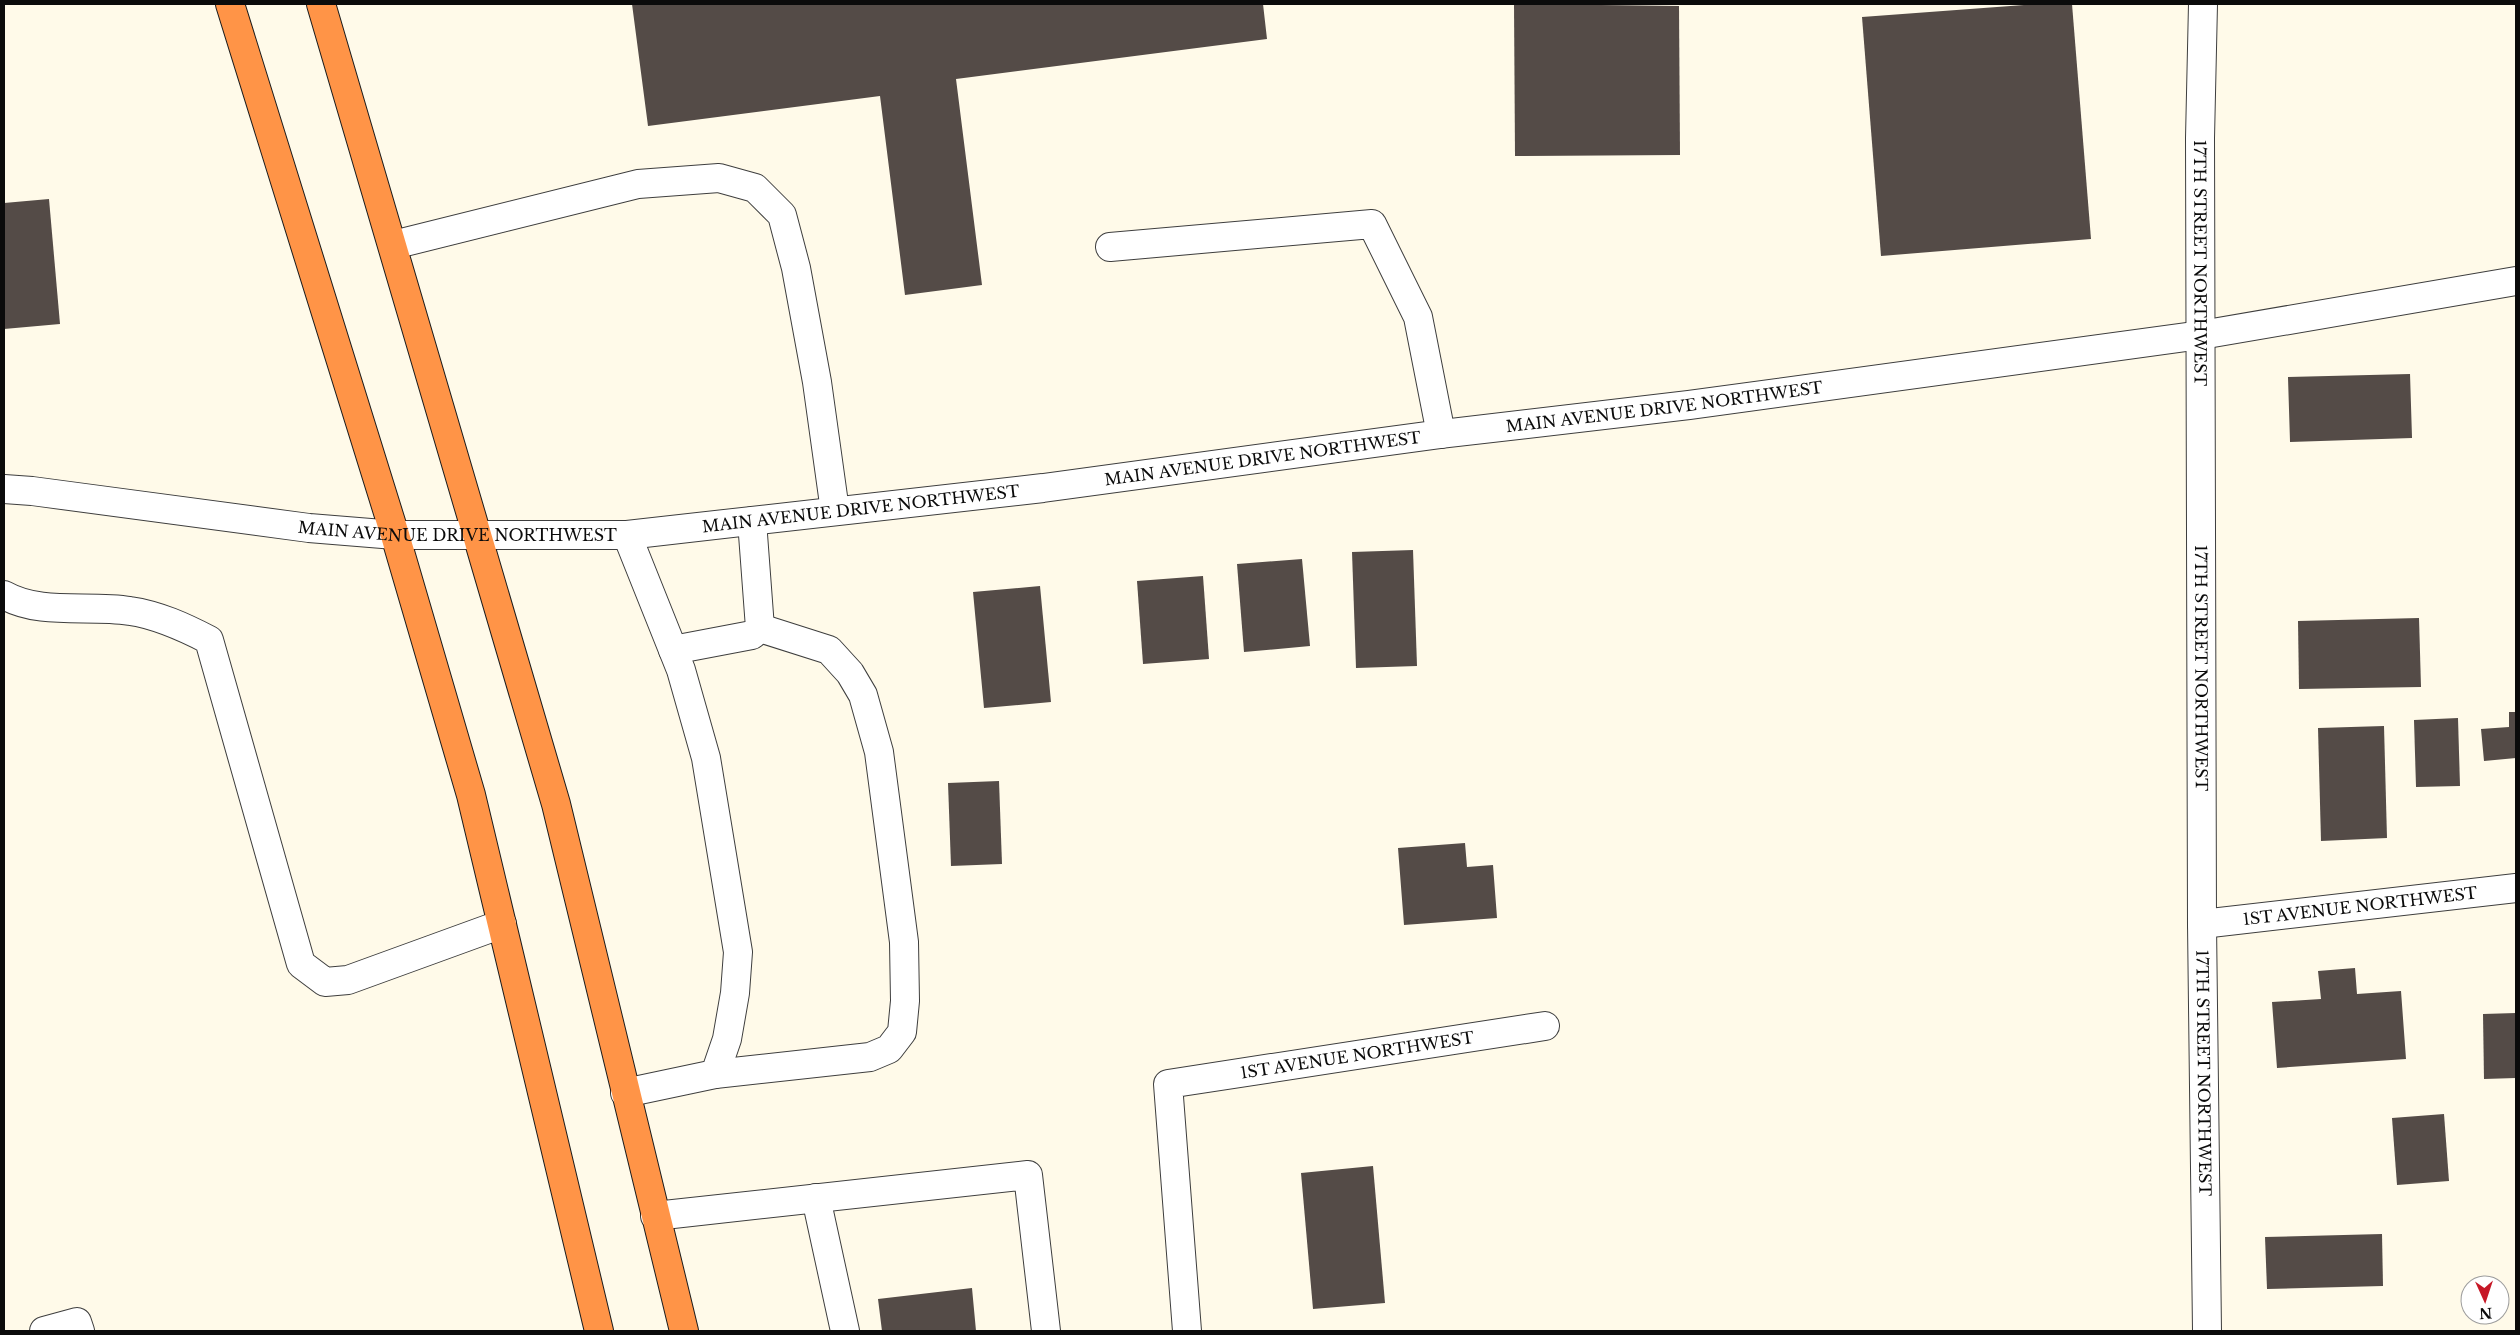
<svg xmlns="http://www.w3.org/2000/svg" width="2520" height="1335" font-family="'Libre Baskerville',serif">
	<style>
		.building { fill: #544b47 }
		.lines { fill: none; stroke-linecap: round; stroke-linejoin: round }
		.minor-casing { stroke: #3e3e3e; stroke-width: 30 }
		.highway-casing { stroke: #1c1c1c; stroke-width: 30 }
		.minor { stroke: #fff; stroke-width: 28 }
		.highway { stroke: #ff9447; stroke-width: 28 }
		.labels { text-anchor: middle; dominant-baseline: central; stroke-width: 5; stroke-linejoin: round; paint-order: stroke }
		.street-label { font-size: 16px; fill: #0b0b0b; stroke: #fff }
	</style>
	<rect width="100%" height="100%" fill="#fffae9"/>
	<g class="building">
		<polygon points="632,4 1263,4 1267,39 956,79 982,285 905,295 880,96 648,126"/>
		<polygon points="1514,4 1679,6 1680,155 1515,156"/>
		<polygon points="2038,4 2072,4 2091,239 1881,256 1862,17"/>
		<polygon points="49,199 60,324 4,329 4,203"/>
		<polygon points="2410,374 2412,438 2290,442 2288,377"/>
		<polygon points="1413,550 1417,666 1356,668 1352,552"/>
		<polygon points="1302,559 1310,646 1244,652 1237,564"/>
		<polygon points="1203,576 1209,659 1143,664 1137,581"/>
		<polygon points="1040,586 1051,702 984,708 973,592"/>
		<polygon points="2419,618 2421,687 2299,689 2298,621"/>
		<polygon points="2509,712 2516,712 2516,758 2484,761 2481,729 2509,727"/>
		<polygon points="2458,718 2460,786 2416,787 2414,720"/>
		<polygon points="2384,726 2387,838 2321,841 2318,728"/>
		<polygon points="999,781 1002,864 951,866 948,783"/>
		<polygon points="1465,843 1467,867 1493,865 1497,918 1404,925 1398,848"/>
		<polygon points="2355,968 2357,994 2401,991 2406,1059 2277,1068 2272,1002 2321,999 2318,971"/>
		<polygon points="2516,1013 2516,1078 2484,1079 2483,1014"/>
		<polygon points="2444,1114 2449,1181 2397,1185 2392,1118"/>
		<polygon points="1373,1166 1385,1303 1313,1309 1301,1173"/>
		<polygon points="2382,1234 2383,1286 2267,1289 2265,1237"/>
		<polygon points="972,1288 976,1331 882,1331 878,1299"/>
	</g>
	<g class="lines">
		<defs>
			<g id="minor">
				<path id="s1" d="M 2203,4 L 2200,138 L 2202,924 L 2207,1331"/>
				<polyline points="393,245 638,184 719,178 755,188 782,215 796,268 817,382 835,511"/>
				<polyline points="1110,247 1372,224 1418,317 1441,434"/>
				<path id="s2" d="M 4,489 L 32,491 L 309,528 L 395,535 L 627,535 L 1043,488 L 1441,434 L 1689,405 L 2201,335 L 2516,281"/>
				<path d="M 4,595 C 41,616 89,604 130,611 C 158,615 184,627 209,640 L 301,964 L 325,982 L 348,980 L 502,924"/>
				<polyline points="673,650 752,635 760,628 752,521"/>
				<path id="s3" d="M 2202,924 L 2516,888"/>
				<polyline points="715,1074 870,1057 889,1049 902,1032 905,1001 904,942 879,752 863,695 850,673 829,650 760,628"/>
				<polyline points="625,1093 715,1074 727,1039 735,993 738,952 706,758 681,670 627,535"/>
				<polyline points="816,1198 845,1331"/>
				<polyline points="655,1216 1028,1175 1046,1331"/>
				<polyline points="44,1331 77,1322 80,1331"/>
				<path id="s4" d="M 1187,1331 L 1168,1084 L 1545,1026"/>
			</g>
			<g id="highway">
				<polyline points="230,4 395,535 471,795 599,1331"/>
				<polyline points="321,4 556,804 684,1331"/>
			</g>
		</defs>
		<use href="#minor" class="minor-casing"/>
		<use href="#highway" class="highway-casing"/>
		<use href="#minor" class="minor"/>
		<use href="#highway" class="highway"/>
	</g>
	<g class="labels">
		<g class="street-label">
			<text stroke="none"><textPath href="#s1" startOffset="259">17TH STREET NORTHWEST</textPath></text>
			<text stroke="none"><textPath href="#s2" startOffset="1671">MAIN AVENUE DRIVE NORTHWEST</textPath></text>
			<text stroke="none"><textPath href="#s2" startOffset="1266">MAIN AVENUE DRIVE NORTHWEST</textPath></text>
			<text stroke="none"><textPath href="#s2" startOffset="861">MAIN AVENUE DRIVE NORTHWEST</textPath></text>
			<text stroke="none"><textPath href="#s2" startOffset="456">MAIN AVENUE DRIVE NORTHWEST</textPath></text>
			<text stroke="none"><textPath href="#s1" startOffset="664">17TH STREET NORTHWEST</textPath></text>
			<text stroke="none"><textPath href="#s3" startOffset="159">1ST AVENUE NORTHWEST</textPath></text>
			<text stroke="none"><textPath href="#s4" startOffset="439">1ST AVENUE NORTHWEST</textPath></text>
			<text stroke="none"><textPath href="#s1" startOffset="1069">17TH STREET NORTHWEST</textPath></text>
		</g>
	</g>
	<rect width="2520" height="1335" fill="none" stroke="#0b0b0b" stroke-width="10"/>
	<g transform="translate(2485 1300) rotate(177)"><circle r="24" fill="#ffffff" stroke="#9d9d9d"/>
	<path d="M0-4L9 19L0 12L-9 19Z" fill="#c61827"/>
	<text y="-8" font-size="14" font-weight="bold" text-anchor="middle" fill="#0b0b0b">N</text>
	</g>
</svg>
